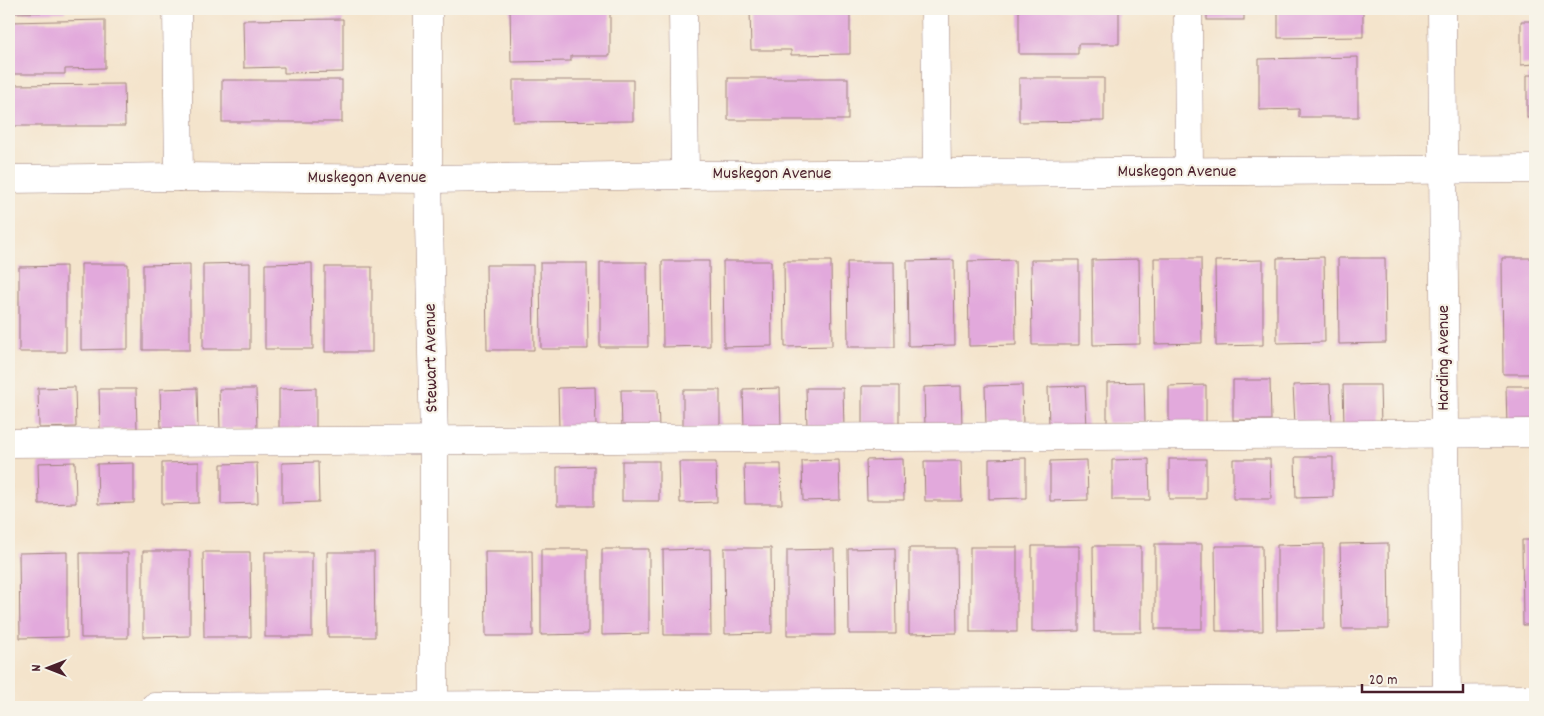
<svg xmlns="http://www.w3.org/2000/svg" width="1544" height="716" font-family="Dekko,sans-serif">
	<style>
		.building { fill: #e2a9dc }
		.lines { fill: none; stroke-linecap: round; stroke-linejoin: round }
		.minor-casing { stroke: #9f827c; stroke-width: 29 }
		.minor { stroke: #fff; stroke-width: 28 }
		.labels { text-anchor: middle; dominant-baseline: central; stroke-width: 4.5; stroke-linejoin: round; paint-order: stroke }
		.street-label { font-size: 18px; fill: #4a1f2b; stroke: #f7f3e8 }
	</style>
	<rect width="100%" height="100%" fill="#f7f3e8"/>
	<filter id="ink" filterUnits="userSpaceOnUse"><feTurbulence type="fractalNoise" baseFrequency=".02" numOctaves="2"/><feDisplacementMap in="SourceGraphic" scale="10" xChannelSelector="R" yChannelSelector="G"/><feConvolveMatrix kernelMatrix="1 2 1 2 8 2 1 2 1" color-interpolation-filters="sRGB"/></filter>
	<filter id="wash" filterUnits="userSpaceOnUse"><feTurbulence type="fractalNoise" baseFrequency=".0096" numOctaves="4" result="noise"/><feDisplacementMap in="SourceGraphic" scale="20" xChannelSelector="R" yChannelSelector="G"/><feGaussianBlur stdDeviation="1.12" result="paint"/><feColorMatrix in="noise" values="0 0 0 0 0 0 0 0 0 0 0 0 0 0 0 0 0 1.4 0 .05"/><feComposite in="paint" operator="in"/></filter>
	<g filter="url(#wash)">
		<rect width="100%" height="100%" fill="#f4e4cc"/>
		<g id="blocks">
			<g class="building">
				<polygon points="9,9 65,9 65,12 9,13"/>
				<polygon points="284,9 343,9 343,11 284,12"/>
				<polygon points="510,9 610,9 610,56 571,56 571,61 511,62"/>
				<polygon points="750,9 850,9 850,54 791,55 791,50 751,50"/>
				<polygon points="1019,9 1119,9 1119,44 1078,44 1078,54 1019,54"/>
				<rect x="1207" y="9" width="37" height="11"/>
				<polygon points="1278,9 1363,9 1363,37 1278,38"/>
				<polygon points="343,19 343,72 284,73 284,67 244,68 243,20"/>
				<polygon points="105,20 105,68 65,69 65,74 9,74 9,22"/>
				<polygon points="1521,21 1535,21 1535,64 1521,65"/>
				<polygon points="1358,57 1358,117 1299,117 1299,109 1259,110 1259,59"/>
				<rect x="1527" y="75" width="8" height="43"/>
				<rect x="728" y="78" width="120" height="42"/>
				<polygon points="1019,78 1104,78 1104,121 1019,122"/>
				<rect x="222" y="80" width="120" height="42"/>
				<polygon points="513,80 633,80 633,121 513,122"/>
				<polygon points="124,84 125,126 9,126 9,85"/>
				<polygon points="1324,257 1325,342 1277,343 1277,258"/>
				<polygon points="1154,258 1201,258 1202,343 1155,344"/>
				<polygon points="1338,258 1385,258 1386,343 1339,344"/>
				<polygon points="1502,258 1535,258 1535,374 1503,374"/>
				<polygon points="1139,259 1140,344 1093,345 1092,260"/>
				<polygon points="954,260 955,345 908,346 907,261"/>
				<polygon points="1015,260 1016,345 969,346 968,261"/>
				<polygon points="1031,260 1079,260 1079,345 1032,345"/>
				<polygon points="1263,260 1263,345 1216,346 1215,261"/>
				<polygon points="662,261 709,261 710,346 663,347"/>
				<polygon points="723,261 771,261 772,346 724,347"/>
				<polygon points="784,261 831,261 832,346 785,347"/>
				<polygon points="600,262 647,262 648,347 600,347"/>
				<polygon points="847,262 894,262 895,347 848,347"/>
				<polygon points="250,263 250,349 203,349 203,264"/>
				<polygon points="312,263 313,349 265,349 265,264"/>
				<polygon points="540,263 587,263 588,349 541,349"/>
				<polygon points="81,264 128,264 128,349 81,350"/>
				<polygon points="190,264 190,350 143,350 143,265"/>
				<polygon points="486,265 533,265 534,350 487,350"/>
				<polygon points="66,266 66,352 19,352 19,267"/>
				<rect x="325" y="267" width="47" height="85"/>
				<polygon points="1233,380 1270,380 1271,420 1233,420"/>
				<polygon points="1144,382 1145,422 1107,423 1107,383"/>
				<polygon points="1330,384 1332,424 1295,425 1293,385"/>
				<polygon points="1022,385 1023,425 986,426 985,386"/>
				<polygon points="1206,385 1206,425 1169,426 1169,386"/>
				<polygon points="1343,385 1380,385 1381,425 1344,425"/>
				<polygon points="862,386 899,386 899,426 862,427"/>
				<polygon points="961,386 962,427 925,427 924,387"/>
				<polygon points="1085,386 1087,427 1049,427 1048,387"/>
				<polygon points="1506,386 1535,386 1535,426 1507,427"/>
				<polygon points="75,387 76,427 39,428 38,388"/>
				<polygon points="595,387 596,427 559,428 558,388"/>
				<polygon points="197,388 198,428 161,429 160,389"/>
				<polygon points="316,388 316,428 279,429 279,389"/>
				<polygon points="780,388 781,428 744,429 743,389"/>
				<polygon points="806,388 843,388 844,428 807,428"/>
				<polygon points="99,389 136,389 137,429 100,429"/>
				<polygon points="219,389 256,389 257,429 220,429"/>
				<polygon points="621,390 658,390 659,430 622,431"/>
				<polygon points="683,390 720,390 720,430 683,431"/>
				<polygon points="1295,457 1333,457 1333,497 1296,498"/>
				<polygon points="1026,458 1026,498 989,499 989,459"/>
				<polygon points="903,459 904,500 867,500 866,460"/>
				<polygon points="1149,459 1150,500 1112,500 1112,460"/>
				<rect x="1169" y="459" width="37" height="40"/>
				<polygon points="1233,459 1270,459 1271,499 1233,499"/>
				<polygon points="839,460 840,500 803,501 802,461"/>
				<polygon points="1087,460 1088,500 1050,501 1050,461"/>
				<rect x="622" y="461" width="37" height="40"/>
				<polygon points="924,461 961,461 962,501 925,501"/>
				<polygon points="75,462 76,503 39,504 38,463"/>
				<polygon points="199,462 199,503 162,504 162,463"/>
				<polygon points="318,462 319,502 282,503 282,463"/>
				<polygon points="679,462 716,462 717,502 680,503"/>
				<polygon points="134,463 134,503 98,504 97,464"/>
				<polygon points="257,463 258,503 221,504 221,464"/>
				<polygon points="9,464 12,464 13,504 9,504"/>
				<polygon points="744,464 781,464 782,504 745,504"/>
				<polygon points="594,466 594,506 557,506 557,467"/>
				<polygon points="1522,540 1535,540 1535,625 1523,625"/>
				<polygon points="1388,543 1389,629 1342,629 1340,544"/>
				<rect x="1155" y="544" width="47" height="85"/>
				<polygon points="1324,544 1324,629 1277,630 1277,545"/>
				<polygon points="1032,546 1079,546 1079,631 1032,632"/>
				<polygon points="1093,546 1141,546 1141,632 1094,632"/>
				<polygon points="1215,546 1262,546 1263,631 1216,631"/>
				<rect x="970" y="547" width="47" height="85"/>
				<polygon points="724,548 771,548 772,633 725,634"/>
				<polygon points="895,548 896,634 849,634 848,549"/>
				<polygon points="909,548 956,548 957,633 909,634"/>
				<polygon points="541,549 588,549 588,634 541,635"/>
				<polygon points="602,549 649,549 649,634 602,635"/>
				<polygon points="710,549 711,635 664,635 663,550"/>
				<polygon points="834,549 835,635 787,635 787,550"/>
				<polygon points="143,551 190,551 190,636 143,637"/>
				<polygon points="485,551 532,551 533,636 486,636"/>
				<polygon points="67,552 67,637 20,638 19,553"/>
				<polygon points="203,552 250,552 251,637 204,637"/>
				<rect x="265" y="552" width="47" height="85"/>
				<polygon points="327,552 374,552 375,637 328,637"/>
				<polygon points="80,553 128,553 128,638 81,638"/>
			</g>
		</g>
	</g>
	<g filter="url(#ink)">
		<use href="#blocks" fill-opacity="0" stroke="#9f827c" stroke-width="1"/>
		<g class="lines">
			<defs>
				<g id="minor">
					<polyline points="177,9 179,177"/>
					<polyline points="428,9 428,179 434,440 434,707"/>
					<polyline points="683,9 685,175"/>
					<polyline points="935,9 937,173"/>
					<polyline points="1188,9 1189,172"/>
					<polyline points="1442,9 1447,707"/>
					<polyline points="9,179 179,177 428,179 685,175 1535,169"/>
					<polyline points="9,443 1535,433"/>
					<polyline points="154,707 1535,699"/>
				</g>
			</defs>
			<use href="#minor" class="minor-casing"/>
			<use href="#minor" class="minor"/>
		</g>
	</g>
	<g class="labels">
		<g class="street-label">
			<text x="1177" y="172">Muskegon Avenue</text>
			<text x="772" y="174">Muskegon Avenue</text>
			<text x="367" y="178">Muskegon Avenue</text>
			<text transform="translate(432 358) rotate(-91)">Stewart Avenue</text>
			<text transform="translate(1444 358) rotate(-90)">Harding Avenue</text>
		</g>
	</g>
	<rect width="1544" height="716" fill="none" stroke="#f7f3e8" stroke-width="30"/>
	<g transform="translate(48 668) rotate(270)" stroke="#f7f3e8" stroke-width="4" paint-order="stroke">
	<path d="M0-4L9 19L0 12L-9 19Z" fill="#4a1f2b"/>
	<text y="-8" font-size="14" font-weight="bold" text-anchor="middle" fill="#4a1f2b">N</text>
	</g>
	<path d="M1362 684v8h101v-8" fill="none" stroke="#4a1f2b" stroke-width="2.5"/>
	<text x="1369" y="684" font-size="15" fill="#4a1f2b" stroke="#f7f3e8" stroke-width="4" paint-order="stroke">20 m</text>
</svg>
